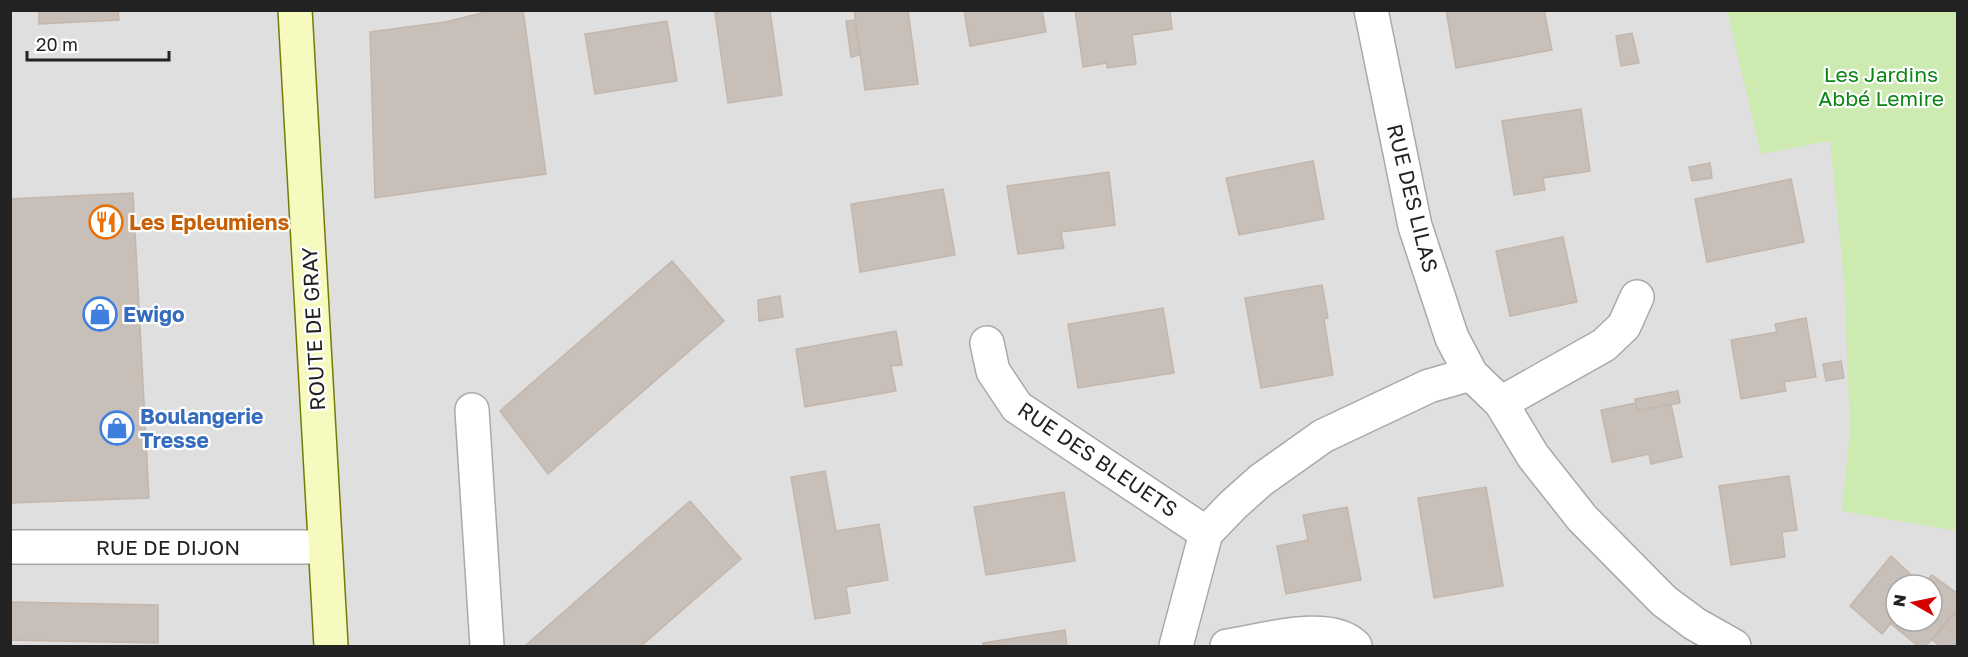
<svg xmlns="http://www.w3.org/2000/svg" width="1968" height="657" font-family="'Golos Text',sans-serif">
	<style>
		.residential { fill: #e0dfdf; fill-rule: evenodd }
		.grass { fill: #cdebb0 }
		.building { fill: #c7bfb8; stroke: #c4b6ab; stroke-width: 1.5 }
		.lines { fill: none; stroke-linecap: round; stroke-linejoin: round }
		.street-casing { stroke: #a9a9a9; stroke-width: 36 }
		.secondary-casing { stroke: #707d05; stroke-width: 36 }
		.street { stroke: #fff; stroke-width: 33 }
		.secondary { stroke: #f7fabf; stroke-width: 33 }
		.labels { text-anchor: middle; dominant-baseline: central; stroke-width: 4.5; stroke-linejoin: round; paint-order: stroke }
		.park-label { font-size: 21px; fill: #0c8416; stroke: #fff }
		.street-label { font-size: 21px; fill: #222; stroke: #fff }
		.food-label { font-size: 21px; font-weight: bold; fill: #c56008; stroke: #fff; text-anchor: start }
		.shop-label { font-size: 21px; font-weight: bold; fill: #366cbe; stroke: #fff; text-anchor: start }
	</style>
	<rect width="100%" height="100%" fill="#f2efe9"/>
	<path class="residential" d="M 10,11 L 1957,11 L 1957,646 L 11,646 ZM 1896,585 L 1932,585 L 1932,621 L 1896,621 Z"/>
	<polygon class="grass" points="1727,11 1957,11 1957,531 1842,511 1850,429 1844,279 1830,141 1761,154"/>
	<g class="building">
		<polygon points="39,10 118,10 119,20 39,24"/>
		<polygon points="494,10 523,10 546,174 375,198 370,32 445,22"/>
		<polygon points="734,10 770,10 782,95 728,103 715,13"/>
		<polygon points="854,10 908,10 918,84 865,90"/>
		<polygon points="964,10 1042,10 1046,32 970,46"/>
		<polygon points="1075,10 1170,10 1172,29 1132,35 1136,64 1107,68 1107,63 1083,67"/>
		<polygon points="1446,10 1544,10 1552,50 1456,68"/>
		<polygon points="855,20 860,55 851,57 846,21"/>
		<polygon points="667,21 677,81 595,94 585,34"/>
		<polygon points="1632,33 1639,63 1621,66 1616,36"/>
		<polygon points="1581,109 1590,171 1543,178 1545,190 1514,195 1502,121"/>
		<polygon points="1313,161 1324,219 1239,235 1226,178"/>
		<polygon points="1710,163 1712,178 1692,181 1689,167"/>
		<polygon points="1109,172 1115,225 1061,232 1064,248 1018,254 1007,186"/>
		<polygon points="1791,179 1804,242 1707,262 1695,199"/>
		<polygon points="943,189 955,255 860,272 851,204"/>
		<polygon points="133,193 149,498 10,503 10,199"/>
		<polygon points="1563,237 1577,302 1510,316 1496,251"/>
		<polygon points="672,261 724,321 548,474 500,411"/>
		<polygon points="1322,285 1328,318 1324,319 1333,375 1261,388 1245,298"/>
		<polygon points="780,296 783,317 759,321 758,300"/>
		<polygon points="1163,308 1174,373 1078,388 1068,324"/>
		<polygon points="1806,318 1816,377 1784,382 1786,391 1741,399 1731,340 1777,332 1775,324"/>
		<polygon points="896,331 902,365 891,366 896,391 805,407 796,349"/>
		<polygon points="1841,361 1844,378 1826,381 1823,364"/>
		<polygon points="1678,391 1680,403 1637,411 1635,399"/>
		<polygon points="1636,403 1637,411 1671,404 1682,457 1651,464 1649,454 1612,462 1601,410"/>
		<polygon points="825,471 836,531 879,524 888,580 846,587 850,613 815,619 791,477"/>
		<polygon points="1789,476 1797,530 1782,532 1785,557 1731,565 1719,486"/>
		<polygon points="1486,487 1503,586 1434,598 1418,498"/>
		<polygon points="1064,492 1075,561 986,575 974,507"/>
		<polygon points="690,501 741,559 641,646 525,646"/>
		<polygon points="1347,507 1361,580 1286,594 1277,546 1308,540 1303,515"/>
		<polygon points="1891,556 1922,585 1896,585 1896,617 1882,634 1850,606"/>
		<polygon points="1932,575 1958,594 1958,609 1926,646 1918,646 1890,623 1896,617 1896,621 1932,621 1932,585 1922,585"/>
		<polygon points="10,602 158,605 158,643 10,640"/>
		<polygon points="1958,609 1958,646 1940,646 1932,640"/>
		<polygon points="1065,630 1067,646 983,646 983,643"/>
	</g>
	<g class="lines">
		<defs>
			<g id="street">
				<polyline points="1371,10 1415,226 1452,338 1471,374 1501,403 1533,456 1582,518 1664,601 1695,624 1734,646"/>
				<polyline points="987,343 993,371 1017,407 1206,533"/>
				<polyline points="1501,403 1604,345 1624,326 1637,297"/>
				<polyline points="472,410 487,646"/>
				<polyline points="10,547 325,547"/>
				<polyline points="1176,646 1206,533 1233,505 1261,480 1323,436 1429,386 1471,374"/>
				<path d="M 1227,646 C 1261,641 1330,620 1355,646"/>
			</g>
			<polyline id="secondary" points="295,10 331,646"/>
		</defs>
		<use href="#street" class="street-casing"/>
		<use href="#secondary" class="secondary-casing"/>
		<use href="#street" class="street"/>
		<use href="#secondary" class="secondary"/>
	</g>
	<defs>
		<symbol id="restaurant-ring" viewBox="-11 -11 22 22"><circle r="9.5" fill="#fff" stroke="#e8710a" stroke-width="1.5"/><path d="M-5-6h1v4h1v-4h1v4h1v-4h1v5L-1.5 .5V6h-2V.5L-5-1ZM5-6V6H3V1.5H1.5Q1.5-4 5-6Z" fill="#e8710a"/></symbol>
		<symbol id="shop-ring" viewBox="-11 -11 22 22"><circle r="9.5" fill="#fff" stroke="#3f7fe0" stroke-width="1.5"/><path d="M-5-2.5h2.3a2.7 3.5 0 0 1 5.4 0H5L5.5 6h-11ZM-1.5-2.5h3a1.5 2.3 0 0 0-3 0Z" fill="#3f7fe0"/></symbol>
	</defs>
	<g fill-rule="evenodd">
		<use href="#restaurant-ring" x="87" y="203" width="38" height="38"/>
		<use href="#shop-ring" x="81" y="295" width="38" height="38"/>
		<use href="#shop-ring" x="98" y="409" width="38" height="38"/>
	</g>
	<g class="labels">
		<g class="park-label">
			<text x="1881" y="74">Les Jardins<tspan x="1881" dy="24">Abbé Lemire</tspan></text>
		</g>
		<g class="street-label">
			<text transform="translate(1413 198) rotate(76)">RUE DES LILAS</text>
			<text transform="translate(313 329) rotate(-93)">ROUTE DE GRAY</text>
			<text transform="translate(1098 459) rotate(34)">RUE DES BLEUETS</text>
			<text x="168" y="547">RUE DE DIJON</text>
		</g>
		<g class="food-label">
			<text x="129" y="222">Les Epleumiens</text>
		</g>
		<g class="shop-label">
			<text x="123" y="314">Ewigo</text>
			<text x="140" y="416">Boulangerie<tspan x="140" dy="24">Tresse</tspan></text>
		</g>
	</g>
	<rect width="1968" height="657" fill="none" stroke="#222222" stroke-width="24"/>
	<g transform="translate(1914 603) rotate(279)"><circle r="28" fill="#ffffff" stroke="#a7a7a7" stroke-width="1.5"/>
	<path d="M0-4.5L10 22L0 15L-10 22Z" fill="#d40000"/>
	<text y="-9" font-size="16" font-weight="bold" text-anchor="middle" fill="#222222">N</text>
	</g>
	<path d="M27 51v9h142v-9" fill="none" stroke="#222222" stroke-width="3"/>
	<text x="36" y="51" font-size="18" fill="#222222" stroke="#ffffff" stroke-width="4.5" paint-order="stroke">20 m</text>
</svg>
